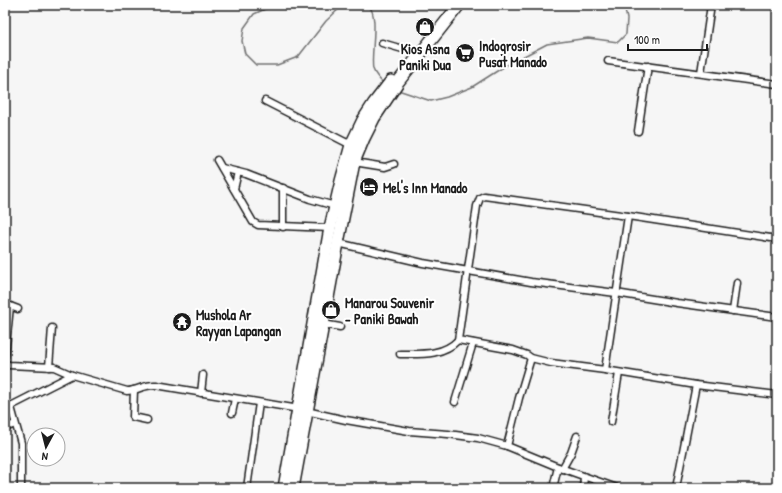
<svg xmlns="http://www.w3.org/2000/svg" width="782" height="493" font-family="'Patrick Hand',sans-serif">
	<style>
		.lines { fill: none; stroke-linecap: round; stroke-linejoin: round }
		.stream { stroke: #727272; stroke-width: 1.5 }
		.minor-casing { stroke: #1c1c1c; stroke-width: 9 }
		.trunk-casing { stroke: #1c1c1c; stroke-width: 14 }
		.minor { stroke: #fff; stroke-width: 6 }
		.trunk { stroke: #fff; stroke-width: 11 }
		.labels { text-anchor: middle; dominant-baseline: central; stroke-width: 4; stroke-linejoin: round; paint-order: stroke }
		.poi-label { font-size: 14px; font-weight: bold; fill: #1c1c1c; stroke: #fff; text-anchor: start }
	</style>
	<rect width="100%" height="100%" fill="#f6f6f6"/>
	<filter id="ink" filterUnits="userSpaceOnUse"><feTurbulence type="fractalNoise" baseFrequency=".025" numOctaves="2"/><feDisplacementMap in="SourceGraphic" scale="8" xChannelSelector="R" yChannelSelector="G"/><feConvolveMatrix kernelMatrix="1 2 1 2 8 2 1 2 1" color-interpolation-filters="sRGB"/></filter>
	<g filter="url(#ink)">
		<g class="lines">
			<g class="stream">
				<polyline points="274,5 254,14 244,28 242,41 245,54 256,65 277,65 298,57 326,21 343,5"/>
				<path d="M 368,5 C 380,15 370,54 373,69 C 375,75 379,79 384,84"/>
				<polyline points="772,5 777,18"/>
				<polyline points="398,90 431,101 447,97 472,87 505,66 547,44 588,38 618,42 626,34 627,19 624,5"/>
			</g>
			<defs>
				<g id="minor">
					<polyline points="382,43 413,52"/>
					<polyline points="608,61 777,84"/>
					<polyline points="701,73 711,5"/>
					<polyline points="265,101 351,145"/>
					<polyline points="638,131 648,66"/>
					<polyline points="217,160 253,222 258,225 330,228"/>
					<polyline points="354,162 385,167 394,164"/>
					<polyline points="222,168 246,174 310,199 335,206"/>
					<polyline points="283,188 283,227"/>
					<polyline points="234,189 238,172"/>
					<polygon points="484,196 628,216 605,370 551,363 531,358 527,355 513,350 458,340 477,206 480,198"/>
					<polyline points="628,216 777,239"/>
					<polyline points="338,243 423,263 531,282 616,293 677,303 777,317"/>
					<polyline points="5,305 10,306 5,357"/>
					<polyline points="10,306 18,309"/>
					<polyline points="733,311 737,283"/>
					<polyline points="323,324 340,327"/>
					<path d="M 400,354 C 420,354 443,356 458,340"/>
					<polyline points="531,358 519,398 507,446 558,467 617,488"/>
					<polyline points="5,362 8,365 54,367 72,375"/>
					<polyline points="49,367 52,328"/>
					<polyline points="605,370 696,385 777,395"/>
					<polyline points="134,390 133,417 147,420"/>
					<polyline points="201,393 203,375"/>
					<polyline points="455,402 473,343"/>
					<polyline points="11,407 21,443 21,488"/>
					<path d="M 5,409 L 72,375 L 127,391 C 137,391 145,384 156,385 L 293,408 L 346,420 L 409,431 L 448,434 L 478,438 L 507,446"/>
					<polyline points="232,413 235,399"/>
					<polyline points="611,422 619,373"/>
					<polyline points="5,428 15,424"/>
					<polyline points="562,469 571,453 577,436"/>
					<polyline points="247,488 259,403"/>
					<polyline points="553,488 558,467"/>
					<polyline points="583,488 584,477"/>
					<polyline points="676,488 696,385"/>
				</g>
				<g id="trunk">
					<polyline points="284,488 330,228 341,181 351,145 363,120 374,103 391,81"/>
					<polyline points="293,488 338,243 354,162 364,138 374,118 398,82 459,5"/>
				</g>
			</defs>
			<use href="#minor" class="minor-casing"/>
			<use href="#trunk" class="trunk-casing"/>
			<use href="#minor" class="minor"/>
			<use href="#trunk" class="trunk"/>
		</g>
	</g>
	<defs>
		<symbol id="shop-disc" viewBox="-11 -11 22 22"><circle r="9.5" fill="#1c1c1c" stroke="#fff"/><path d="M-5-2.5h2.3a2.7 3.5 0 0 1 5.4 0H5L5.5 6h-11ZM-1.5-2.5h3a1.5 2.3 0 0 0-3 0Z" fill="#fff"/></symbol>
		<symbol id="supermarket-disc" viewBox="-11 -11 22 22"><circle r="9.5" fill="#1c1c1c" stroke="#fff"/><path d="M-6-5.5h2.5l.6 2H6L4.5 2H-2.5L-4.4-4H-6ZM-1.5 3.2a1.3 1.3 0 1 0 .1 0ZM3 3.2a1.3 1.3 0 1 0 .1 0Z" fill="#fff"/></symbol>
		<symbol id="hotel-disc" viewBox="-11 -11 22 22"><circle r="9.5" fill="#1c1c1c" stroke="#fff"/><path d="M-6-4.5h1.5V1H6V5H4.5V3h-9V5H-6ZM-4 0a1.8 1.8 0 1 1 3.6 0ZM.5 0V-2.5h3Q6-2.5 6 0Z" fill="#fff"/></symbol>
		<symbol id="temple-disc" viewBox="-11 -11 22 22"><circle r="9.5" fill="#1c1c1c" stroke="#fff"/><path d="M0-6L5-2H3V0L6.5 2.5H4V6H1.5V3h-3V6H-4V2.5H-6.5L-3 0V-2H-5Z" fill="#fff"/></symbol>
	</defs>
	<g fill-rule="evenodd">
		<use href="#shop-disc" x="414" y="16" width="22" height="22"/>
		<use href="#supermarket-disc" x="454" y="42" width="22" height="22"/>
		<use href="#hotel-disc" x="358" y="176" width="22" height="22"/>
		<use href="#shop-disc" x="320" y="299" width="22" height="22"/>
		<use href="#temple-disc" x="171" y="311" width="22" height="22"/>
	</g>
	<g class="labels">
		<g class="poi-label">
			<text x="479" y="45">Indogrosir<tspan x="479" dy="16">Pusat Manado</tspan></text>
			<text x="425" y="48" text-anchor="middle">Kios Asna<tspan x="425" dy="16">Paniki Dua</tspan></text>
			<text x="383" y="187">Mel's Inn Manado</text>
			<text x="345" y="302">Manarou Souvenir<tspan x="345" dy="16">- Paniki Bawah</tspan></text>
			<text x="196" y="314">Mushola Ar<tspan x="196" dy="16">Rayyan Lapangan</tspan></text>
		</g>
	</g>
	<rect width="782" height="493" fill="none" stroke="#fff" stroke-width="20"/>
	<rect x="10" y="10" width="762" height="473" fill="none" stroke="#1c1c1c" stroke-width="1.5" filter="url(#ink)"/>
	<g transform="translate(46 447) rotate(187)"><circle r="19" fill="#ffffff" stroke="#a4a4a4"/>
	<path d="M0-3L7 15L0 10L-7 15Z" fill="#1c1c1c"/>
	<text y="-6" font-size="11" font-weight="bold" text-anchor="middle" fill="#1c1c1c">N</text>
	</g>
	<path d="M628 44v6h79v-6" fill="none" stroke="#1c1c1c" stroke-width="2"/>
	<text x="634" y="44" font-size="12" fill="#1c1c1c" stroke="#ffffff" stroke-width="3" paint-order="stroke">100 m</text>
</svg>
